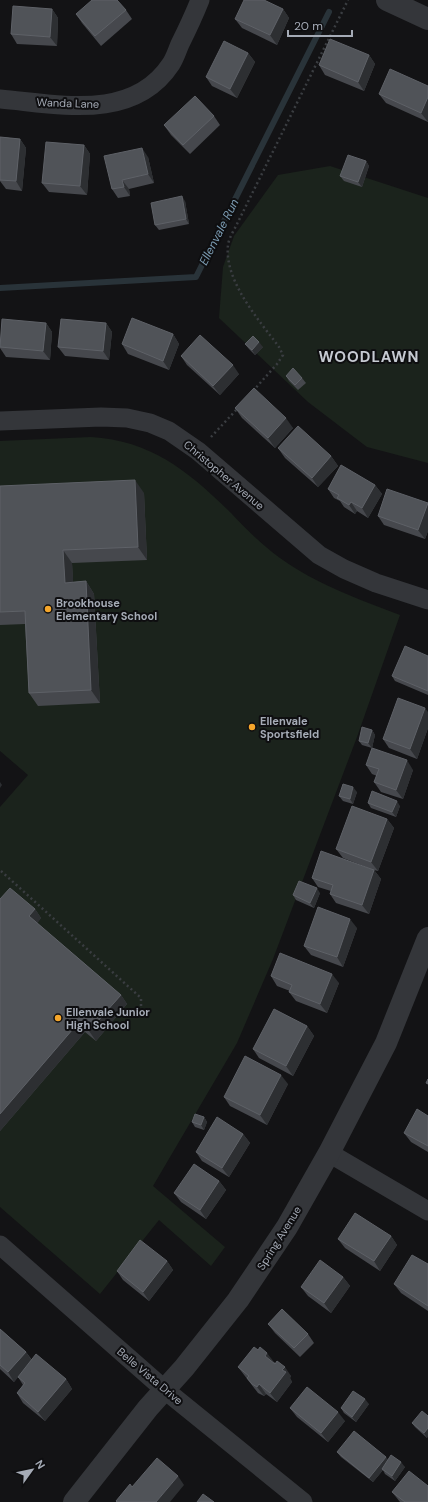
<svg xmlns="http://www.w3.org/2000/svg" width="428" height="1502" font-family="'DM Sans',sans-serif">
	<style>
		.green { fill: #1b231c }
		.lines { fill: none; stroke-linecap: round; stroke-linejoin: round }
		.stream { stroke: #293339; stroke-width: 6 }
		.path { stroke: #3a3d41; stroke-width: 2.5; stroke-dasharray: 2 3; stroke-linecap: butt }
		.minor { stroke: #34363a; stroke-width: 19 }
		.tertiary { stroke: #34363a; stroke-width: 22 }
		.wall { fill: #46484d }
		.shaded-wall { fill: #2d2f32 }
		.building { fill: #505358; stroke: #5e6167 }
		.poi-dot { fill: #f5a62b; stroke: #0e0e10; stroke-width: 1.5 }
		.labels { text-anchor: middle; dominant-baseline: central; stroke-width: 4; stroke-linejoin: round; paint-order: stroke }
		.street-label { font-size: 11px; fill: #a5abb6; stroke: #0e0e10 }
		.poi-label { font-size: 11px; font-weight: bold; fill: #a5abb6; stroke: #0e0e10; text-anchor: start }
		.water-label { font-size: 12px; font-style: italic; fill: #7b9bb2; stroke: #0e0e10 }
		.district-label { font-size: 15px; font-weight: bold; letter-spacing: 1px; fill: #c6cad2; stroke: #0e0e10 }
	</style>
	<rect width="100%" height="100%" fill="#131315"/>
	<g class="green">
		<polygon points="330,166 428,198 428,463 367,447 308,402 219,318 223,267 234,236 278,175"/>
		<path d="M 91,437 C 152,441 188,471 231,513 C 246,529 262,545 280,558 C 316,584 358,599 400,615 L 357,737 L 273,959 L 237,1043 L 153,1186 L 225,1247 L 211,1266 L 159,1220 L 100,1294 L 0,1207 L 0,807 L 28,775 L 0,751 L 0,441 Z"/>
	</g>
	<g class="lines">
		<polyline class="stream" points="0,288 196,277 329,12"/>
		<g class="path">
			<path d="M 253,391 L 277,364 L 283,355 L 279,347 C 259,320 224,281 228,245 C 229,237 235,229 238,222 L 348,0"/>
			<polyline points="211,437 238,408"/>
			<polyline points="1,871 141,998 141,1014"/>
		</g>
		<g class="minor">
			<path d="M 0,99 C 58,104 133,122 171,64 C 175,58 177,51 180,44 C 187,30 194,15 200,0"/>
			<polyline points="0,421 101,417 127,418 150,423 169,431 198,451 319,555 344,569 376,583 428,600"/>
			<polyline points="329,1153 428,1211"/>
			<polyline points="0,1245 165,1390 303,1502"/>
		</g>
		<g class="tertiary">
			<polyline points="387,0 428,19"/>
			<polyline points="74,1502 148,1408 184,1368 238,1300 287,1227 329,1153 386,1043 428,938"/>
		</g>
	</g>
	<g class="wall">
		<polygon points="52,9 58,18 57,46 17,44 11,34"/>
		<polygon points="283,9 289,18 277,45 242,28 235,19"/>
		<polygon points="126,10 132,19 101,46 82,23 76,14"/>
		<polygon points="248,53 255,62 237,98 212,86 206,77"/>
		<polygon points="369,55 375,64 364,91 325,75 319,65"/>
		<polygon points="428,86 428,122 386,103 379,94"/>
		<polygon points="214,116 220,125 190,154 171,135 164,125"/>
		<polygon points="0,137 20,139 26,148 22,191 6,189 0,181"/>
		<polygon points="84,145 90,154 87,195 49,192 42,183"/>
		<polygon points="148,157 154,183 129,189 130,196 118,198 112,189"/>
		<polygon points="366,161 369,166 362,187 344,181 340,176"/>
		<polygon points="185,201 189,224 159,230 155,225"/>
		<polygon points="46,323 52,332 50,360 6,357 0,348 0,341"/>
		<polygon points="106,323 112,332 109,360 65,356 58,347"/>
		<polygon points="173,334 179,344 169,370 128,354 122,344"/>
		<polygon points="245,344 263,347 255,355 249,349"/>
		<polygon points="181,356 239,374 220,395 187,365"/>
		<polygon points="286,376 302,378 306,383 298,390 289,381"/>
		<polygon points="235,408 293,428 275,448 242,418"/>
		<polygon points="278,448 331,456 338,466 318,487 285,458"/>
		<polygon points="375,485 382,494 368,518 357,511 355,514 344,507 340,501 334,498 328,489"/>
		<polygon points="0,486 144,493 147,560 72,563 73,582 86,581 94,594 100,703 38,706 29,693 25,624 0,625"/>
		<polygon points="428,504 428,531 425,539 384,525 378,516"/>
		<polygon points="428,656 428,695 395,681 392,676"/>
		<polygon points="428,712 428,728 417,759 389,748 383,739"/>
		<polygon points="372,730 375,735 372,748 362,745 359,741"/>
		<polygon points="366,765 413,770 403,799 381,792 374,782 377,776 372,774"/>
		<polygon points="357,792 353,804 343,801 339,796"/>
		<polygon points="368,803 400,806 396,817 371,808"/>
		<polygon points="387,819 394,828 378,871 374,870 381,879 369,914 336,903 330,894 331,891 318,887 312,878 371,869 343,858 336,849"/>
		<polygon points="320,893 314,908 296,900 293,895"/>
		<polygon points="0,899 35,909 41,918 37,923 121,995 127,1004 96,1041 85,1032 0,1131"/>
		<polygon points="357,928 343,967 311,955 304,946"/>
		<polygon points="271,976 339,983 327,1013 296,1001 289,992 290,991 277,986"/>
		<polygon points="307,1026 314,1036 293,1076 259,1058 253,1049"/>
		<polygon points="288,1084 267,1125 230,1106 224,1097"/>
		<polygon points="428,1116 428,1152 411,1142 404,1133"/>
		<polygon points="204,1117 207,1122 204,1130 195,1127 192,1122"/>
		<polygon points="243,1134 250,1143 229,1177 202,1161 196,1152"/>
		<polygon points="219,1181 226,1190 206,1219 181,1202 174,1193"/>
		<polygon points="391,1236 397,1245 380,1271 345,1248 338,1239"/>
		<polygon points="167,1261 173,1270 149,1301 123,1280 117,1271"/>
		<polygon points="428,1264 428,1311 401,1293 394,1284"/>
		<polygon points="343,1277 350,1286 331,1313 308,1296 301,1287"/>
		<polygon points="268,1324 308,1334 314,1343 300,1357 275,1333"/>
		<polygon points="0,1329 26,1352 32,1360 66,1379 72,1389 45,1421 23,1403 17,1393 23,1385 18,1377 14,1382 0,1369"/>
		<polygon points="274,1362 291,1376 290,1378 292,1382 277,1402 266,1394 264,1396 258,1393 238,1367"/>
		<polygon points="369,1404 356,1422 344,1413 341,1408"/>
		<polygon points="290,1408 345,1421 328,1442 297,1417"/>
		<polygon points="428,1416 427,1438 415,1427 412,1423"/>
		<polygon points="337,1452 388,1460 405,1467 395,1481 385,1474 383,1470 373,1482 341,1457"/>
		<polygon points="392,1492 428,1502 400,1502"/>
	</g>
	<g class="shaded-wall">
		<polygon points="52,9 58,18 57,46 50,37"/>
		<polygon points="283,9 289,18 277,45 270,35"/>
		<polygon points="248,53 255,62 237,98 230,89"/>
		<polygon points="369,55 375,64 364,91 358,82"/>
		<polygon points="428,97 428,122 421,113"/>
		<polygon points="20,139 26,148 22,191 16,181"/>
		<polygon points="84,145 90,154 87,195 80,186"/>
		<polygon points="142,148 148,157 154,183 148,174"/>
		<polygon points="366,161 369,166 362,187 358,182"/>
		<polygon points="122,180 129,189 130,196 124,187"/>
		<polygon points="182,196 185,201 189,224 186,219"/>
		<polygon points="46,323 52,332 50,360 43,351"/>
		<polygon points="106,323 112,332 109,360 103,351"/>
		<polygon points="173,334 179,344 169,370 163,361"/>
		<polygon points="259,342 263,347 255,355 252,350"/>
		<polygon points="233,365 239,374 220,395 213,386"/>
		<polygon points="286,418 293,428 275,448 268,438"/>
		<polygon points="331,456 338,466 318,487 312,478"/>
		<polygon points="135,480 144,493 147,560 138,547"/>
		<polygon points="375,485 382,494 368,518 362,508"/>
		<polygon points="351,502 357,511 355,514 349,505"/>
		<polygon points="428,503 428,531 425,539 418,530"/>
		<polygon points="63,550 72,563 74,595 65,583"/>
		<polygon points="86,581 94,594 100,703 91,690"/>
		<polygon points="425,708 428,712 428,728 417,759 410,749"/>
		<polygon points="372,730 375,735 372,748 368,743"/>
		<polygon points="407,760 413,770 403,799 396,790"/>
		<polygon points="0,782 2,785 0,788"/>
		<polygon points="353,787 357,792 353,804 350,799"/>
		<polygon points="397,801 400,806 396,817 392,812"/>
		<polygon points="387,819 394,828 378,871 371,862"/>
		<polygon points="374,870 381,879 369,914 362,905"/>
		<polygon points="317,888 320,893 314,908 310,903"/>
		<polygon points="35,909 41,918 36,925 29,916"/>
		<polygon points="350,919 357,928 343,967 337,957"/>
		<polygon points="332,974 339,983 327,1013 320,1004"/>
		<polygon points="121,995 127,1004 96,1041 89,1031"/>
		<polygon points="79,1022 85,1032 0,1131 0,1114"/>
		<polygon points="307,1026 314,1036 293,1076 286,1066"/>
		<polygon points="281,1075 288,1084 267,1125 260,1115"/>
		<polygon points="204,1117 207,1122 204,1130 201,1125"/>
		<polygon points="243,1134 250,1143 229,1177 222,1168"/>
		<polygon points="219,1181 226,1190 206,1219 200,1210"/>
		<polygon points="391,1236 397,1245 380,1271 374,1261"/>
		<polygon points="167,1261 173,1270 149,1301 143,1292"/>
		<polygon points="343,1277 350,1286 331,1313 324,1303"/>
		<polygon points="26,1352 32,1361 14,1382 8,1372"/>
		<polygon points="267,1353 274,1362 271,1365 265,1356"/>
		<polygon points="285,1367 291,1376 290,1378 292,1382 277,1402 270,1393 282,1370"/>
		<polygon points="66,1379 72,1389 45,1421 38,1412"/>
		<polygon points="259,1384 266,1394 264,1396 257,1387"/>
		<polygon points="365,1399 369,1404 356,1422 352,1417"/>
		<polygon points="338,1412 345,1421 328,1442 321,1433"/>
		<polygon points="428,1428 428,1437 427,1438 424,1433"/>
		<polygon points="386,1457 390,1462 382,1469 383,1470 373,1482 369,1478"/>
		<polygon points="401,1462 405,1467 395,1481 392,1476"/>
		<polygon points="178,1476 184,1485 170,1502 156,1502"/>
	</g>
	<g class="building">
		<polygon points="92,0 117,0 126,10 95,36 76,14"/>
		<polygon points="244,0 264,0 283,9 270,35 235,19"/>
		<polygon points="13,6 52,9 50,37 11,34"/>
		<polygon points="330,39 369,55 358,82 319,65"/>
		<polygon points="224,41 248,53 230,89 206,77"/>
		<polygon points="390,69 428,86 428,97 421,113 379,94"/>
		<polygon points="195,96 214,116 183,145 164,125"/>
		<polygon points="0,137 20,139 16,181 0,180"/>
		<polygon points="46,142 84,145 80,186 42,183"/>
		<polygon points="142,148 148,174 122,180 124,187 112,189 104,156"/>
		<polygon points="348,155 366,161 358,182 340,176"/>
		<polygon points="182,196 186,219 155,225 151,203"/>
		<polygon points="132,318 173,334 163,361 122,344"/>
		<polygon points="2,319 46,323 43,351 0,347"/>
		<polygon points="61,319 106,323 103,351 58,347"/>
		<polygon points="200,335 233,365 213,386 181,356"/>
		<polygon points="253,336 259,342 252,350 245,344"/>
		<polygon points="293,368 302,378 295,385 286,376"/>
		<polygon points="254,388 286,418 268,438 235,408"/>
		<polygon points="298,426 331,456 312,478 278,448"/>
		<polygon points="341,465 375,485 362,508 351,502 349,505 337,498 339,495 328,489"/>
		<polygon points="135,480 138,547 63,550 65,583 86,581 91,690 29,693 25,611 0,612 0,486"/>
		<polygon points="387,489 428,503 418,530 378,516"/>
		<polygon points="405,646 428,656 428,691 392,676"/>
		<polygon points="398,698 425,708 410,749 383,739"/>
		<polygon points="362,727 372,730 368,743 359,741"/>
		<polygon points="372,748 407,760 396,790 374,782 379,769 366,765"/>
		<polygon points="343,784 353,787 350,799 339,796"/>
		<polygon points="372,791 397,801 392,812 368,803"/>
		<polygon points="352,806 387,819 371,862 336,849"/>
		<polygon points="321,851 374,870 362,905 330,894 333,885 312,878"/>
		<polygon points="299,881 317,888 310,903 293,895"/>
		<polygon points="10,888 35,909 29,916 121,995 89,1031 79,1022 0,1114 0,899"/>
		<polygon points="318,907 350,919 337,957 304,946"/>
		<polygon points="280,953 332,974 320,1004 289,992 292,985 271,976"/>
		<polygon points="274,1009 307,1026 286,1066 253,1049"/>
		<polygon points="245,1056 281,1075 260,1115 224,1097"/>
		<polygon points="428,1079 428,1084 426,1083"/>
		<polygon points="417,1109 428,1116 428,1146 404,1133"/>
		<polygon points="195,1114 204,1117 201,1125 192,1122"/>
		<polygon points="217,1117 243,1134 222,1168 196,1152"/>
		<polygon points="194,1164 219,1181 200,1210 174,1193"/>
		<polygon points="355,1213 391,1236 374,1261 338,1239"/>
		<polygon points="140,1240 167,1261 143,1292 117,1271"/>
		<polygon points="412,1255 428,1264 428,1306 394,1284"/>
		<polygon points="320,1260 343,1277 324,1303 301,1287"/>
		<polygon points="282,1309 308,1334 294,1348 268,1324"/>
		<polygon points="0,1329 26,1352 8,1372 0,1365"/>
		<polygon points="254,1347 258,1350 260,1347 267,1353 265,1356 275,1364 277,1361 285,1367 282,1370 286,1372 270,1393 259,1384 257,1387 252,1384 247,1378 249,1376 238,1367"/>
		<polygon points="36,1354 66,1379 38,1412 17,1393 25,1383 18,1377"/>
		<polygon points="307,1387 338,1412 321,1433 290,1408"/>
		<polygon points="353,1391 365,1399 352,1417 341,1408"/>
		<polygon points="422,1411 428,1416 428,1428 424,1433 412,1423"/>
		<polygon points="354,1431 386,1457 369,1478 337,1452"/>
		<polygon points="391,1455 401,1462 392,1476 382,1469"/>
		<polygon points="157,1458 178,1476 156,1502 117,1502 116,1501 130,1484 132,1487"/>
		<polygon points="409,1471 428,1486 428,1502 405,1502 392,1492"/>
		<polygon points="203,1494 214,1502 197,1502"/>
	</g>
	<g class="poi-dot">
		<circle cx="48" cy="609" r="4"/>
		<circle cx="252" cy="727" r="4"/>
		<circle cx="58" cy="1018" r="4"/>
	</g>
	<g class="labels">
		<g class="street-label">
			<text transform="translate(68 103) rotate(2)">Wanda Lane</text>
			<text transform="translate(224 475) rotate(40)">Christopher Avenue</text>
			<text transform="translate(279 1238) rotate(-58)">Spring Avenue</text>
			<text transform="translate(150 1376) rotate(40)">Belle Vista Drive</text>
		</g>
		<g class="poi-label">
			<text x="56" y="603">Brookhouse<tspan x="56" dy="13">Elementary School</tspan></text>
			<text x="260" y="721">Ellenvale<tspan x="260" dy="13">Sportsfield</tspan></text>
			<text x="66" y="1012">Ellenvale Junior<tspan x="66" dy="13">High School</tspan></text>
		</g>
		<g class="water-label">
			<text transform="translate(219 232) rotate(-63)">Ellenvale Run</text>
		</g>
		<g class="district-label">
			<text x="369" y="357">WOODLAWN</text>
		</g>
	</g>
	<g transform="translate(32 1470) rotate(57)" stroke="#0e0e10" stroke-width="3" paint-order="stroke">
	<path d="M0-3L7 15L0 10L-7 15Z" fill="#a5abb6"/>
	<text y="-6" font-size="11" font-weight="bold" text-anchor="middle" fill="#a5abb6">N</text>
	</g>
	<path d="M288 30v6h64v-6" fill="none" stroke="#a5abb6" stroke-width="2"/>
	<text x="294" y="30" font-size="12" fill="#a5abb6" stroke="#0e0e10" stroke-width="3" paint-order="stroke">20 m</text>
</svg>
